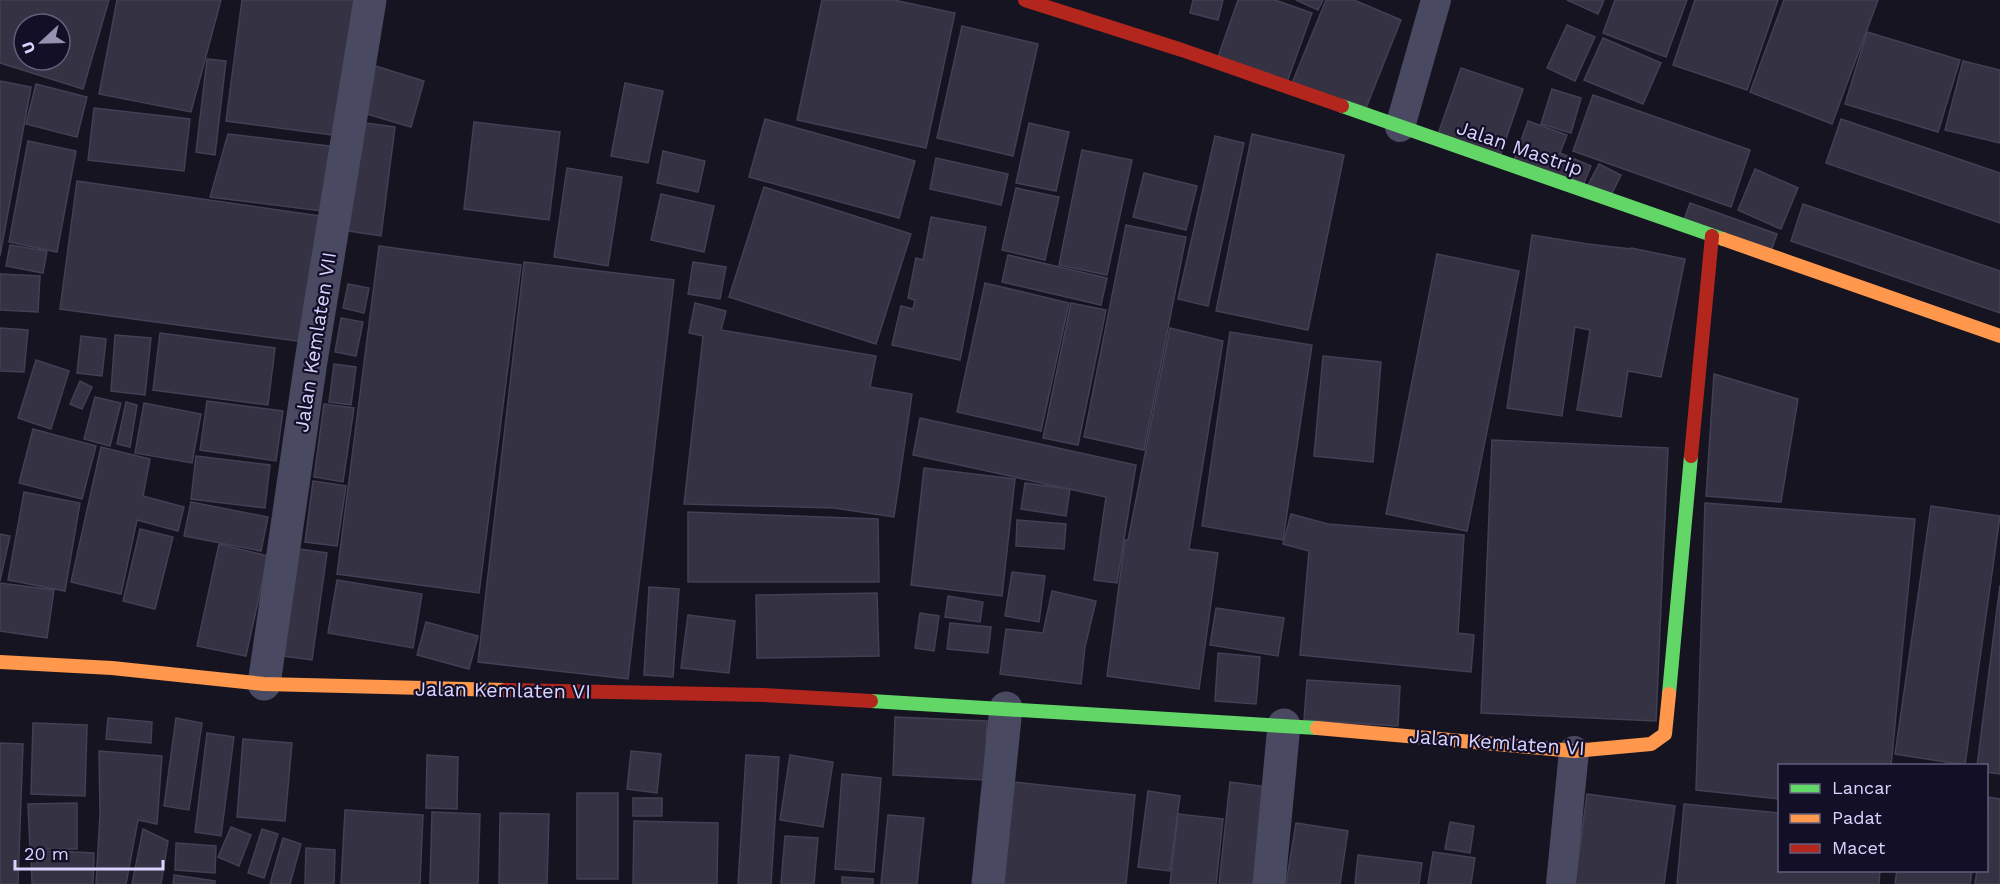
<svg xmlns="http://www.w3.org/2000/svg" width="2000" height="884" font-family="'Work Sans',sans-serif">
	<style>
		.building { fill: #343243; stroke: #433f54; stroke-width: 1.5; fill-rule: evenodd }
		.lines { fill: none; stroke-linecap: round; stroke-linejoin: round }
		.lane { stroke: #4a4962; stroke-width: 30 }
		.street { stroke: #4a4962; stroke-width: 33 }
		.fast { stroke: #63d668; stroke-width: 14 }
		.slow { stroke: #ff974d; stroke-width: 14 }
		.jam { stroke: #b3261e; stroke-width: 14 }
		.labels { text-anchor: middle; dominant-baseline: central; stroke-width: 4.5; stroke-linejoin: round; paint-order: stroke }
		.street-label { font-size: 20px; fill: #d9d4ff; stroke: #130f26 }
	</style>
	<rect width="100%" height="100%" fill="#161421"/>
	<g class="building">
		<path d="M 0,0 L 109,0 L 83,89 L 0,63 ZM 24,24 L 60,24 L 60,60 L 24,60 Z"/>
		<polygon points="117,0 221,0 191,112 99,94"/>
		<polygon points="242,0 357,0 339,136 226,121"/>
		<polygon points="822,0 894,0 955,13 926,148 797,120"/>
		<polygon points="1193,0 1223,0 1218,20 1190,13"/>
		<polygon points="1238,0 1275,0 1312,13 1287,82 1218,57"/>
		<polygon points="1296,0 1323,0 1318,10"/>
		<polygon points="1326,0 1354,0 1401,20 1364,113 1292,83"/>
		<polygon points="1567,0 1604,0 1598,14"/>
		<polygon points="1615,0 1687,0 1666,57 1603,33"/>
		<polygon points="1695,0 1778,0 1747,90 1673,65"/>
		<polygon points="1784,0 1878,0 1832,124 1750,92"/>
		<polygon points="1567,25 1595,37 1575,81 1547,68"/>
		<polygon points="962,26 1038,44 1013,156 937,138"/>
		<polygon points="1867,32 1960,60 1938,132 1845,104"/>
		<polygon points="1603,38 1661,63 1643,104 1584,80"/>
		<polygon points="207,59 226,61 215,155 196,152"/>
		<polygon points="1963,61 2000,70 2000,143 1945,130"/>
		<polygon points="366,63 424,81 411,127 353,110"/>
		<polygon points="1461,68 1523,89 1499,159 1437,137"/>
		<polygon points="0,81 31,87 0,256"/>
		<polygon points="625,83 663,91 648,163 611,156"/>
		<polygon points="36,84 87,97 77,137 26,124"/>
		<polygon points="1552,89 1581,98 1571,133 1541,124"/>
		<polygon points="1593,95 1750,150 1731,207 1573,151"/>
		<polygon points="94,108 190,119 184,171 88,160"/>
		<polygon points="765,119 915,161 899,218 749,177"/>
		<polygon points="1841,119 2000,173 2000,223 1826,163"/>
		<polygon points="351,121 395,127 381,236 336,229"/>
		<polygon points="1528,121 1567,135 1560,153 1591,166 1582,188 1514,160"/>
		<polygon points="474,122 560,132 549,220 464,209"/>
		<polygon points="1029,123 1069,132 1056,191 1016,183"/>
		<polygon points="228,134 337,147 322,211 210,197"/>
		<polygon points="1252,134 1344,155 1308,330 1216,311"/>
		<polygon points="1215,136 1244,143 1208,306 1178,299"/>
		<polygon points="28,141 76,151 57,252 9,242"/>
		<polygon points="1082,150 1132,160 1107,275 1059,265"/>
		<polygon points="663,151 705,161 698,192 657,183"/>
		<polygon points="936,158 1008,174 1001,205 930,189"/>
		<polygon points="1599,164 1621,175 1609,199 1587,187"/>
		<polygon points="567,168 622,177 608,266 554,257"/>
		<polygon points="1755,169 1798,188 1781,229 1738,210"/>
		<polygon points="1144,173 1197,186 1186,230 1133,217"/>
		<polygon points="77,181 320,216 304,342 60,309"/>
		<polygon points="764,187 911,234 876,344 729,297"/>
		<polygon points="1016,188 1059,197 1045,260 1002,250"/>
		<polygon points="661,194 714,206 704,252 651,240"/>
		<polygon points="1690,203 1777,234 1770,254 1683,223"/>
		<polygon points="1803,204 2000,271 2000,313 1791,241"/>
		<polygon points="931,217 986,227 960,360 892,345 901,306 913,309 915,300 908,298 916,258 923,260"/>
		<polygon points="1126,225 1186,237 1144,450 1084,437"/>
		<polygon points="1532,235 1588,244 1631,249 1631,248 1685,259 1661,377 1628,371 1621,417 1577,410 1590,330 1575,327 1562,416 1507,408"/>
		<polygon points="10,245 47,251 43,273 6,266"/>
		<polygon points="379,246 521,265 479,593 337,574"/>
		<polygon points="1437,254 1519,271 1467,531 1386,514"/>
		<polygon points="1008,255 1107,278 1101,305 1002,282"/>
		<polygon points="524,262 674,280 628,679 478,662"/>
		<polygon points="693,262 726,267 720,299 688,294"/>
		<polygon points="0,274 40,276 38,312 0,310"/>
		<polygon points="985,283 1069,303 1041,431 957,412"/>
		<polygon points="348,284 369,288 364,313 343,308"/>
		<polygon points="695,303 726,311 721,330 876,356 870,387 912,394 894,517 834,508 684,504 703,336 689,333"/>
		<polygon points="1071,303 1106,310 1078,445 1043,438"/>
		<polygon points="341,318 363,322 356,356 335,352"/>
		<polygon points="0,328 28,330 24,372 0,371"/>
		<polygon points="1170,328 1223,341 1189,549 1218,553 1199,689 1107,676 1125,540 1128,540"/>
		<polygon points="1230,332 1312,345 1283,540 1202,526"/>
		<polygon points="160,333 275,348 268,405 153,390"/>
		<polygon points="115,335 151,338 145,395 111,391"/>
		<polygon points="81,336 106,339 102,376 77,373"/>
		<polygon points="1323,356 1381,362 1373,462 1314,456"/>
		<polygon points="36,360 69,371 51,429 18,418"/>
		<polygon points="334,364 356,367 351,405 329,402"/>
		<polygon points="1714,374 1798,399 1781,502 1706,496"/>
		<polygon points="80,381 92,387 82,409 70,404"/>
		<polygon points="95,397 121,403 110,446 84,439"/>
		<polygon points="207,401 283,411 276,461 200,450"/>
		<polygon points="126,402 137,405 130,447 117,444"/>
		<polygon points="144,403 201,414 192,463 135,453"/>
		<polygon points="324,404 354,408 343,482 314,477"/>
		<polygon points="920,418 1136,465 1117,583 1094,580 1106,497 913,455"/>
		<polygon points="33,429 96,446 82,499 19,483"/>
		<polygon points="1492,440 1668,448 1656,721 1481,713"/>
		<polygon points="101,447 150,459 143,496 184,507 178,531 137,520 121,594 71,582"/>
		<polygon points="196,456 270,465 265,508 191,499"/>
		<polygon points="924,468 1015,479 1002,596 911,585"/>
		<polygon points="313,481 346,486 337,546 305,542"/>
		<polygon points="1025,483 1070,489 1066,516 1021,509"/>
		<polygon points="24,492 80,503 65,591 8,580"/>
		<polygon points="191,502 268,517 261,551 184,536"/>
		<polygon points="1705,503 1915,519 1891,766 1780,766 1780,799 1696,790"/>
		<polygon points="1931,506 2000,516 1965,765 1895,754"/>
		<polygon points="688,512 878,519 879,582 688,582"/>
		<polygon points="1291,514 1328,524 1464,535 1458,633 1474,635 1471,672 1300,655 1309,551 1283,544"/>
		<polygon points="1017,520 1066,524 1064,549 1016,546"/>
		<polygon points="140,529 173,537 155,609 123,601"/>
		<polygon points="0,534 10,536 0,581"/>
		<polygon points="219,544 268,556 246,656 197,646"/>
		<polygon points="292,548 327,553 312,660 276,655"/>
		<polygon points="1012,572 1045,576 1039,622 1005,616"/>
		<polygon points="337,580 422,594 413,648 328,633"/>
		<polygon points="0,583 54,590 47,638 0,631"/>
		<polygon points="2000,585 2000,774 1986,772 1986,766 1977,766"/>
		<polygon points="649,587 679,589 673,677 644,675"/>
		<polygon points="1052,591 1096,601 1085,647 1081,684 1000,674 1006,629 1043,633"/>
		<polygon points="877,593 879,656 757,658 756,595"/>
		<polygon points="948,596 983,602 980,622 945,617"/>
		<polygon points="1216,608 1284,618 1278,656 1210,645"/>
		<polygon points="920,613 939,616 934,651 915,648"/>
		<polygon points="688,615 735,621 729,673 681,668"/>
		<polygon points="426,622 478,636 469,669 417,655"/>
		<polygon points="950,623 991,627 988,653 947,649"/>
		<polygon points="1218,653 1260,657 1256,704 1215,701"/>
		<polygon points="1307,680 1400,686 1398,726 1304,720"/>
		<polygon points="895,717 987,721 985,780 893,775"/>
		<polygon points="108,718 152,722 151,743 106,739"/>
		<polygon points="176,718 202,723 189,810 164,806"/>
		<polygon points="33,723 87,725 85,796 31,794"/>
		<polygon points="207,733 234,737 221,836 195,832"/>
		<polygon points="243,739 292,743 285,821 237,817"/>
		<polygon points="0,743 23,744 18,884 0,884"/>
		<polygon points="99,751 162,756 157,824 138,820 126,884 96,884 100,814"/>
		<polygon points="631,751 661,754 657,793 627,789"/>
		<polygon points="427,755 458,757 457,809 426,808"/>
		<polygon points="746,755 779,757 771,884 738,884"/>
		<polygon points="790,755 833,762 823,827 780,820"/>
		<polygon points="842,774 881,778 874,872 835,869"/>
		<polygon points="1013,782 1135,795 1126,884 1002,884"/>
		<polygon points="1230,782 1275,788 1264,884 1219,884"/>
		<polygon points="1148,791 1180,796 1170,871 1138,867"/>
		<rect x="577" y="793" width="41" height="86"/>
		<polygon points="1587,794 1675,806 1664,884 1575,884"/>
		<polygon points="1988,797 2000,799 2000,884 1975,884 1977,870 1986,870"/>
		<rect x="633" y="798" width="29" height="18"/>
		<polygon points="77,803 77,849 30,849 28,804"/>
		<polygon points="1684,804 1780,813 1780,870 1880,870 1879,884 1677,884"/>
		<polygon points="345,810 423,815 420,884 341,884"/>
		<polygon points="432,812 480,814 478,884 430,884"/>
		<polygon points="500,813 549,814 547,884 499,884"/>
		<polygon points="1178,814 1223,819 1216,884 1170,884"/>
		<polygon points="888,815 924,818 917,884 881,884"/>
		<polygon points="634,821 718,823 717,884 633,884"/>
		<polygon points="1450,822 1474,826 1470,853 1445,849"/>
		<polygon points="1296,823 1348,831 1340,884 1286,884"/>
		<polygon points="231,827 251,835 239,866 218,857"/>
		<polygon points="143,829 168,841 161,884 132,884"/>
		<polygon points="262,829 278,834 264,878 248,873"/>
		<polygon points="785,836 818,838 814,884 781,884"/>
		<polygon points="283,838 301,844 290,884 270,884"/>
		<polygon points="176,843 216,846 215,873 175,870"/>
		<polygon points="306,848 335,850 334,884 305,884"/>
		<polygon points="55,851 94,853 93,884 32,884 31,852"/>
		<polygon points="1433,852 1475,858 1471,884 1428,884"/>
		<polygon points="1358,855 1422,863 1419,884 1355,884"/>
		<polygon points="1897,870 1972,870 1970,884 1895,884"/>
		<polygon points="174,875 215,881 215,884 173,884"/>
		<polygon points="842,877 873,879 873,884 842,884"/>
	</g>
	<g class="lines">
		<g class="lane">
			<polyline points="1400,127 1436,0"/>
			<polyline points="1561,884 1574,751"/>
		</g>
		<g class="street">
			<polyline points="264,684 311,361 370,0"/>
			<polyline points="988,884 1006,708"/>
			<polyline points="1269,884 1284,725"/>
		</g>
		<g class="fast">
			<polyline points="1342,106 1723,239"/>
			<polyline points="1669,694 1691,456"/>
			<polyline points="871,701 1317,728"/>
		</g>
		<g class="slow">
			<polyline points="1723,239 2000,336"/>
			<polyline points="0,662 112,668 264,684 505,690"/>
			<polyline points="1317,728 1574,751 1651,744 1665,734 1669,694"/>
		</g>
		<g class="jam">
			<polyline points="1025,0 1182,50 1342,106"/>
			<polyline points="1691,456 1712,236"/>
			<polyline points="505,690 763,695 871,701"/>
		</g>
	</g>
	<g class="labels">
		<g class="street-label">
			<text transform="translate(1520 148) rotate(19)">Jalan Mastrip</text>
			<text transform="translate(315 342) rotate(-81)">Jalan Kemlaten VII</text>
			<text transform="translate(503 690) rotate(1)">Jalan Kemlaten VI</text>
			<text transform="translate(1497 742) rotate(4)">Jalan Kemlaten VI</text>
		</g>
	</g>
	<rect x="1778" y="764" width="210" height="108" fill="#130f26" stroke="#625e7d" stroke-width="1.5"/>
	<rect x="1790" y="784" width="30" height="9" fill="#63d668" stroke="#625e7d" stroke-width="1.5"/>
	<text x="1832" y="794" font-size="18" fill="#d9d4ff">Lancar</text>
	<rect x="1790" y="814" width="30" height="9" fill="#ff974d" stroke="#625e7d" stroke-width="1.5"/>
	<text x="1832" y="824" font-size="18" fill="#d9d4ff">Padat</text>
	<rect x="1790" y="844" width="30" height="9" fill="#b3261e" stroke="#625e7d" stroke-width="1.5"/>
	<text x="1832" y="854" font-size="18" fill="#d9d4ff">Macet</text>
	<g transform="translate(42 42) rotate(248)"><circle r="28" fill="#130f26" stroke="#625e7d" stroke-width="1.5"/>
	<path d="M0-4.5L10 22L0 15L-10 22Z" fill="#9591b1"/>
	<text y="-9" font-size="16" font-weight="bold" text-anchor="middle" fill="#d9d4ff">U</text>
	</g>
	<path d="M15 860v9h148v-9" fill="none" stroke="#d9d4ff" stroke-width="3"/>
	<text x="24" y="860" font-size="18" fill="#d9d4ff" stroke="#130f26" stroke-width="4.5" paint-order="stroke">20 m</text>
</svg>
